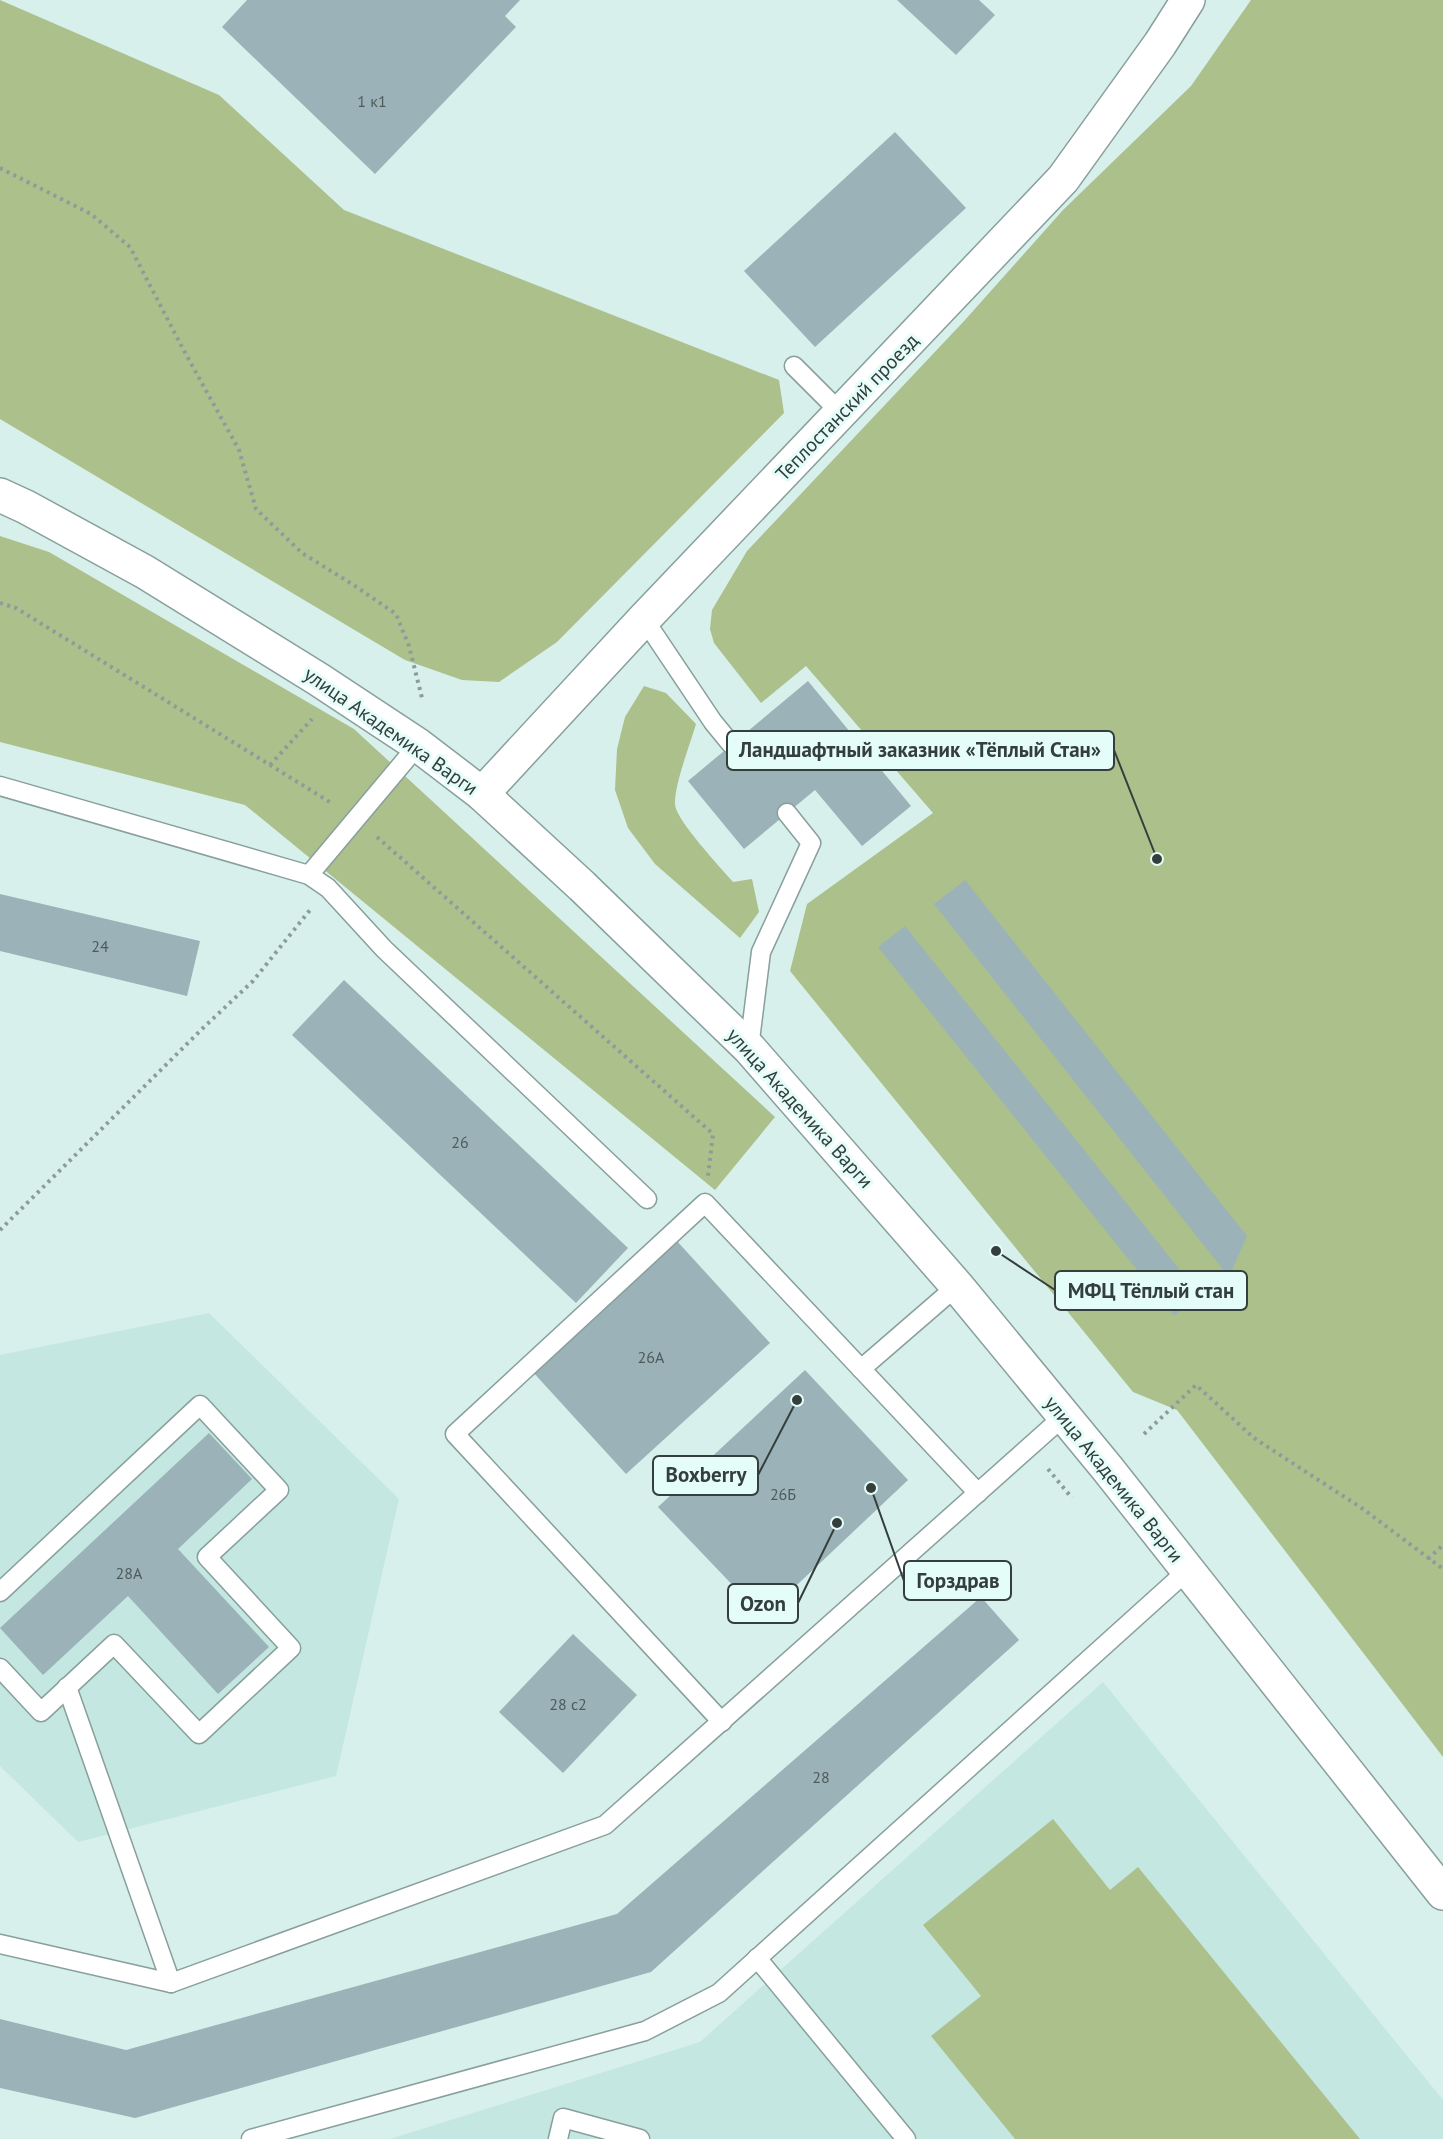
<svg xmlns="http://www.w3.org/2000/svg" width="1443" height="2139" font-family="'PT Sans',sans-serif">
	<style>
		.built { fill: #c4e7e1 }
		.green { fill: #acc08c }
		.building { fill: #9bb2b8 }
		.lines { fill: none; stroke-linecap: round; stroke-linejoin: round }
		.service-casing { stroke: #889f9c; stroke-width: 21 }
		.tertiary-casing { stroke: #889f9c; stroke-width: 36 }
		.path { stroke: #8b9d9a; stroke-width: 4; stroke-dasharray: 3 4.5; stroke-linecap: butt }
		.service { stroke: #fff; stroke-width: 18 }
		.tertiary { stroke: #fff; stroke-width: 33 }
		.labels { text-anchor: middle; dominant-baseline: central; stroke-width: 6; stroke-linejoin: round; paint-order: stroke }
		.number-label { font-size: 16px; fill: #4e5b5b }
		.street-label { font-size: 20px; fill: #343e3c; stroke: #e4fdf9 }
		.leader { fill: none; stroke: #343e3c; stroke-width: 2 }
		.callout-dot { fill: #343e3c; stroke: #e4fdf9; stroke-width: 2 }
		.callout { fill: #e4fdf9; stroke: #343e3c; stroke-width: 2 }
		.callout-label { font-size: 21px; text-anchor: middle; font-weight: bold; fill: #343e3c }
	</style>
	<rect width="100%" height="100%" fill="#d7f0ec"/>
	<g class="built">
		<polygon points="209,1313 399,1499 336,1776 78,1842 0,1766 0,1355"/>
		<polygon points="1103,1682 1443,2100 1443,2139 390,2139 700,2042"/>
	</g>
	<g class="green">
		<polygon points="0,0 219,95 344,210 779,380 784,413 557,642 499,682 462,680 405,660 0,419"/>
		<polygon points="1251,0 1443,0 1443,1757 1177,1410 1133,1392 790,971 807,904 933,813 806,666 761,703 714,643 710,629 712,610 747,551 965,320 1063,210 1191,86"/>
		<polygon points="0,536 49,552 354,729 775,1117 715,1190 245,805 0,742"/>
		<path d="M 644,686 L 666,693 L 696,724 C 690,745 674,785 675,805 C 677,821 720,867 733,882 L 752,879 L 759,912 L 740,938 L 655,864 L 628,828 L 615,790 L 617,749 L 625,717 Z"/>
		<polygon points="1053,1819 1110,1890 1138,1867 1360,2139 1015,2139 931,2036 981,1996 923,1925"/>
	</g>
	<g class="building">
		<polygon points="247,0 520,0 505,16 516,27 375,174 222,27"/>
		<polygon points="897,0 979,0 995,15 956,55"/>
		<polygon points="895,132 966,208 815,347 744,271"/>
		<polygon points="808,681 911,806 862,846 815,790 744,849 688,781"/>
		<polygon points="965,880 1247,1236 1229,1277 934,904"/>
		<polygon points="0,894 200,941 187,996 0,951"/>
		<polygon points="905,926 1200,1295 1174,1316 878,947"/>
		<polygon points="344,980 628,1248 576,1303 292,1035"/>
		<polygon points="676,1240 770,1343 626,1474 532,1371"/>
		<polygon points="805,1370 908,1480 763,1617 658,1507"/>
		<polygon points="209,1433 252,1479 178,1549 269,1647 218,1694 128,1596 43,1675 0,1628"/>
		<polygon points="981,1597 1019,1640 651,1972 135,2118 0,2088 0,2019 126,2050 617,1914"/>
		<polygon points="573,1634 637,1695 563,1773 499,1712"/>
	</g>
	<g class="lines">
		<defs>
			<g id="service">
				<polyline points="794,366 841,413"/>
				<polyline points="644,619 713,722 731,744"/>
				<polyline points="0,786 309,875 328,888 384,949 647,1199"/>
				<polyline points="309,875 418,745"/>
				<polyline points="749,1048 761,952 811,843 787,813"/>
				<polyline points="861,1369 957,1286"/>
				<polyline points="0,1592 200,1405 279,1490 207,1557 291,1648 199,1734 114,1644 41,1712 0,1668"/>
				<polyline points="67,1687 171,1983"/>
				<polyline points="722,1722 455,1434 705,1203 978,1493"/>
				<polyline points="0,1944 171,1983 605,1825 1064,1416"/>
				<polyline points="757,1958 906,2139"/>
				<polyline points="251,2139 645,2031 719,1993 1188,1570"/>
				<polyline points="558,2139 563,2118 640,2139"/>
			</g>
			<g id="tertiary">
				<polyline points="0,495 26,507 145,572 318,679 418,745 482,794 582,886 749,1048 957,1286 1107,1468 1443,1893"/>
				<polyline points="482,794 644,619 1063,179 1160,44 1188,0"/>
			</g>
		</defs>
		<use href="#service" class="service-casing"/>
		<use href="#tertiary" class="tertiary-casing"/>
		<g class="path">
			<polyline points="0,168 91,214 130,247 183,349 239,450 256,509 302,553 352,584 396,614 409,646 422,698"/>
			<polyline points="0,603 16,608 333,804"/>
			<polyline points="270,765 312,719"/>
			<polyline points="377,837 713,1134 708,1176"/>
			<polyline points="0,1230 203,1028 253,981 310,910"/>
			<polyline points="1144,1434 1196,1385 1254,1438 1363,1509 1443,1569"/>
			<polyline points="1048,1469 1072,1498"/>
			<polyline points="1428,1559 1443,1545"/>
		</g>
		<use href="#service" class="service"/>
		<use href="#tertiary" class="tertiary"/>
	</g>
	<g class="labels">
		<g class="number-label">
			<text x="372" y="101">1 к1</text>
			<text x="100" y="946">24</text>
			<text x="460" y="1142">26</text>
			<text x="651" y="1357">26А</text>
			<text x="783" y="1494">26Б</text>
			<text x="129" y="1573">28А</text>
			<text x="568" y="1704">28 с2</text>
			<text x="821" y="1777">28</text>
		</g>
		<g class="street-label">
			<text transform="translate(847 407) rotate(-46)">Теплостанский проезд</text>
			<text transform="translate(391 731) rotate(35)">улица Академика Варги</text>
			<text transform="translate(800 1108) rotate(48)">улица Академика Варги</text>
			<text transform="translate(1114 1479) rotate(51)">улица Академика Варги</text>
		</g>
	</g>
	<path class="leader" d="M1157 859L1114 750M996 1251L1055 1290M797 1400L758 1475M871 1488L904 1581M837 1523L798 1603"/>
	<g class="callout-dot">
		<circle cx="1157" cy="859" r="6"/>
		<circle cx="996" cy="1251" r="6"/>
		<circle cx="797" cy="1400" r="6"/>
		<circle cx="871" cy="1488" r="6"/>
		<circle cx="837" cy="1523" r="6"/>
	</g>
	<g class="callout">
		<rect x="727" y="731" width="387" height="39" rx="6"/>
		<rect x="1055" y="1271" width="192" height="39" rx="6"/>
		<rect x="653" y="1456" width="105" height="39" rx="6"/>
		<rect x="904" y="1561" width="107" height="39" rx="6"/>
		<rect x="728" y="1584" width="70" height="39" rx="6"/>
	</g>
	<g class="callout-label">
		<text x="920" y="757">Ландшафтный заказник «Тёплый Стан»</text>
		<text x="1151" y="1298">МФЦ Тёплый стан</text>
		<text x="706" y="1482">Boxberry</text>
		<text x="958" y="1588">Горздрав</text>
		<text x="763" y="1611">Ozon</text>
	</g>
</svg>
